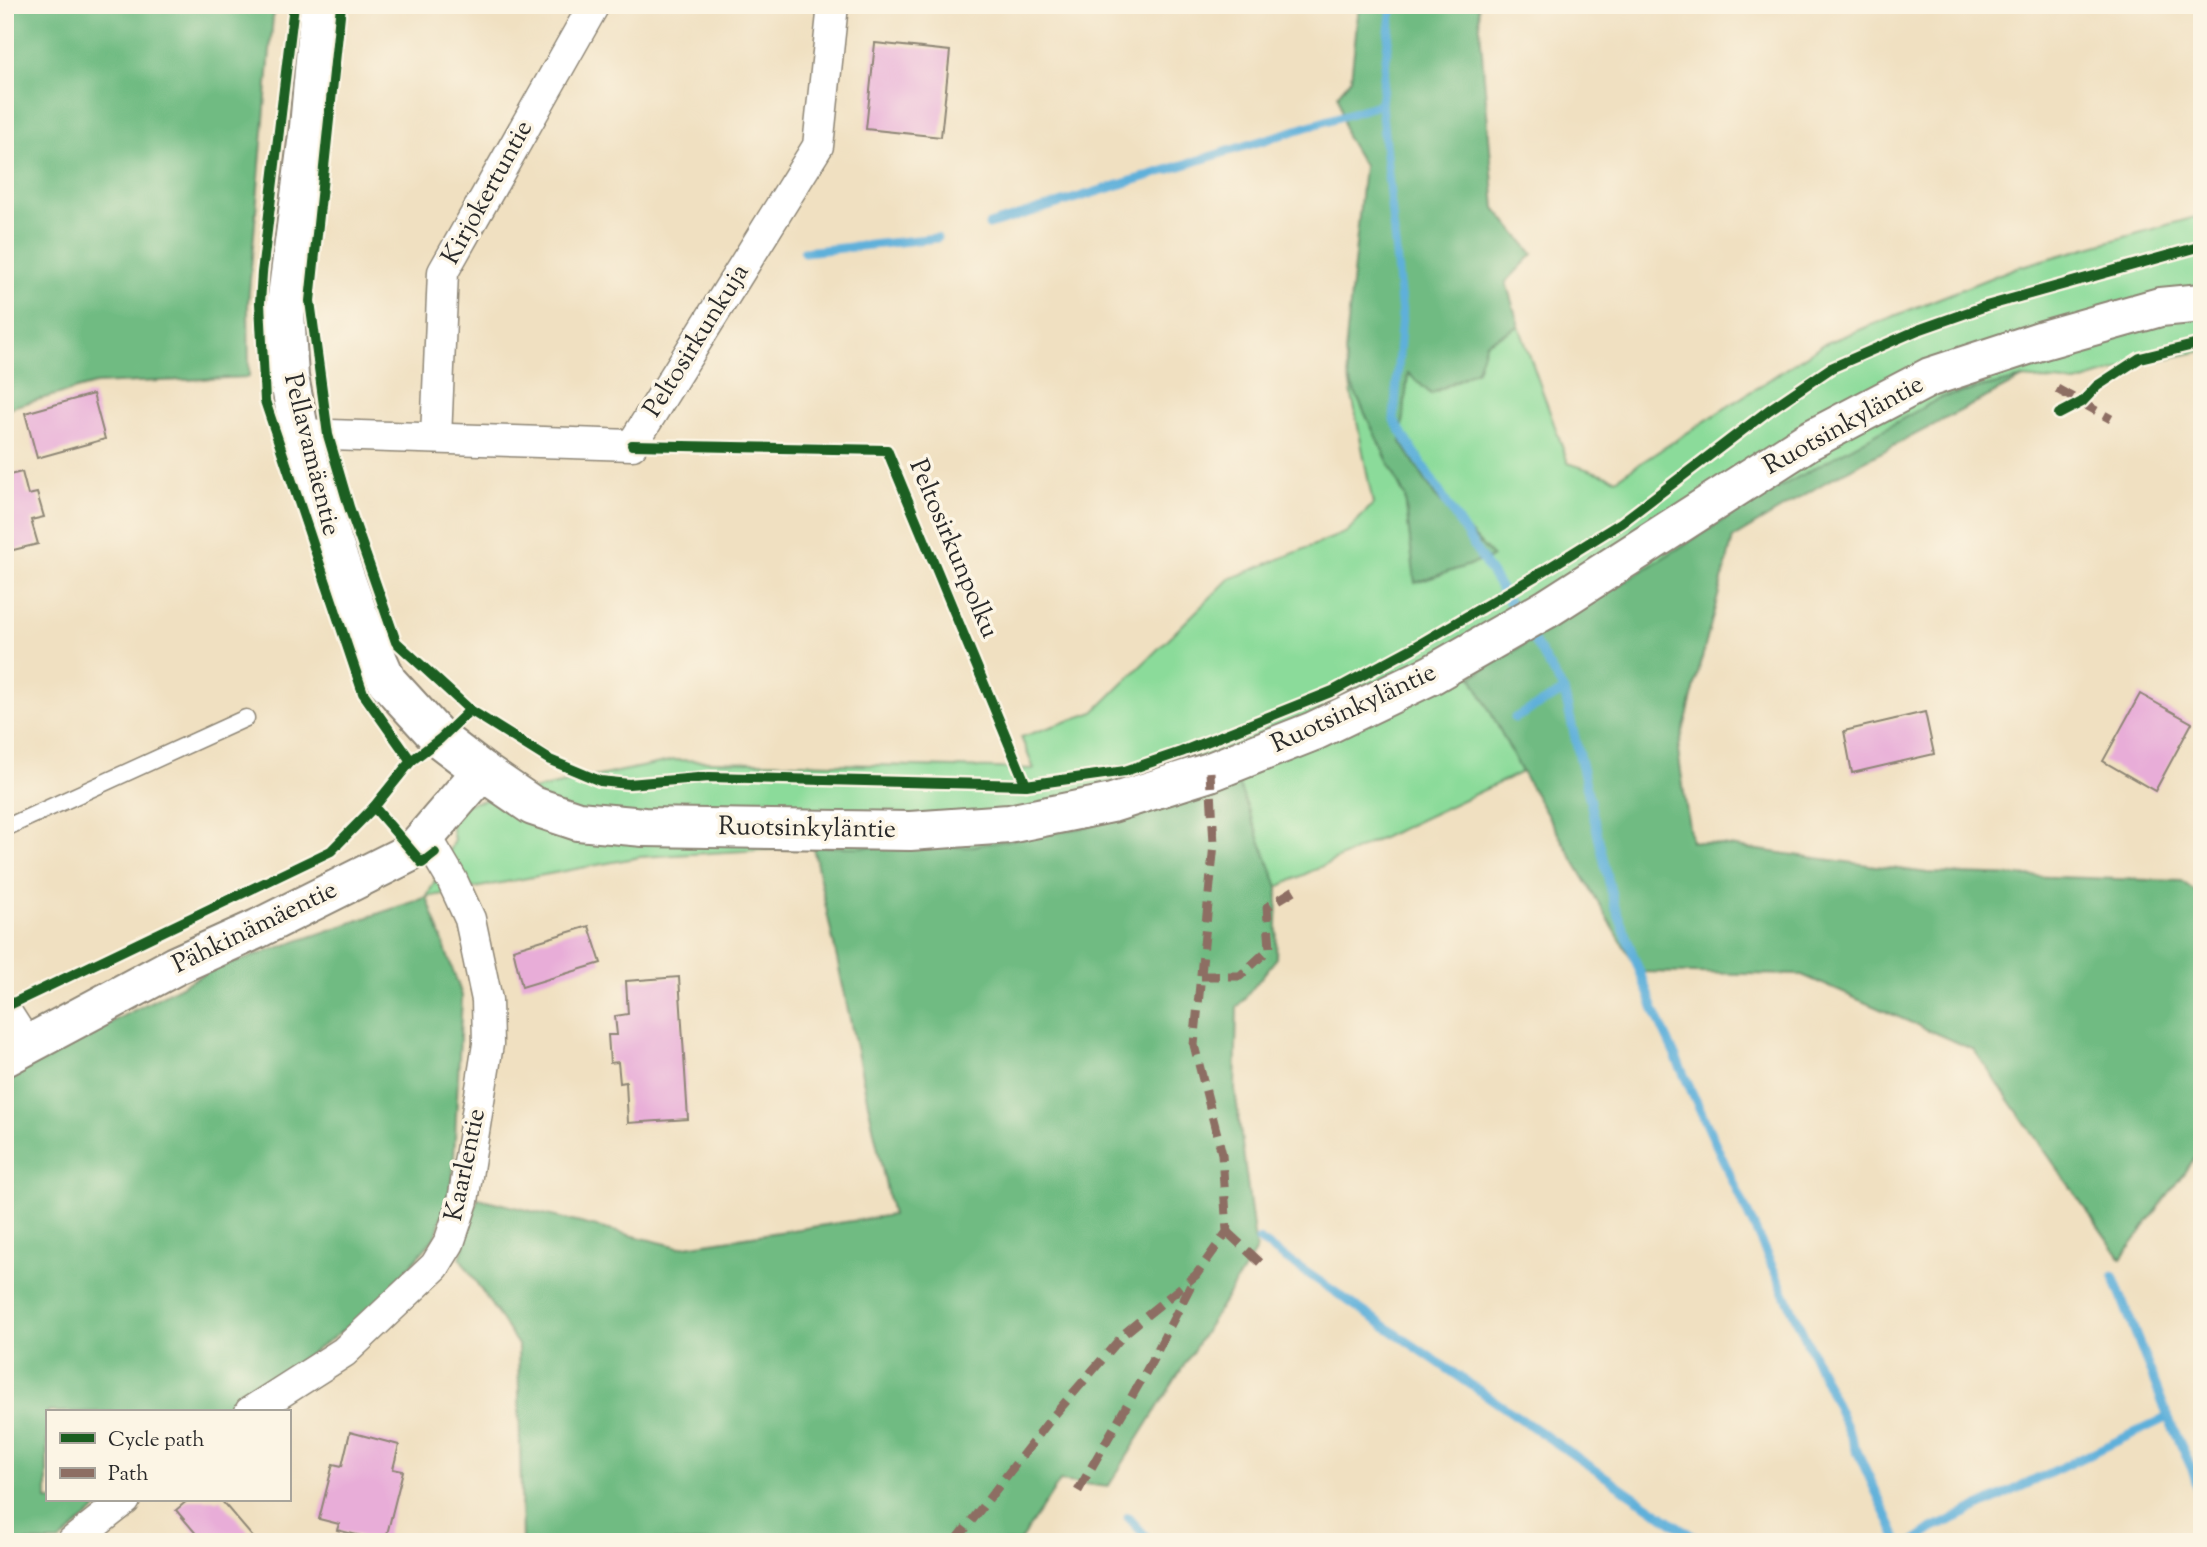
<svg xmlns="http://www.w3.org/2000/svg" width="2207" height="1547" font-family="'Sorts Mill Goudy',serif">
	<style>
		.green { fill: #8bdb9a; stroke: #5b8362; stroke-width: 2 }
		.forest { fill: #70bb82; stroke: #4e7356; stroke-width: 2 }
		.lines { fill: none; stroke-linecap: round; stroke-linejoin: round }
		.stream { stroke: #5eb0da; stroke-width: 9 }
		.building { fill: #e8add8 }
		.service-casing { stroke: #8e8676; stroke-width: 19 }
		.minor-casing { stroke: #8e8676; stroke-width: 33 }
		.tertiary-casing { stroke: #8e8676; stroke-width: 42 }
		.service { stroke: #fff; stroke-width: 16 }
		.minor { stroke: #fff; stroke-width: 30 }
		.tertiary { stroke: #fff; stroke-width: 38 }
		.quiet { stroke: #8d6e63; stroke-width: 9; stroke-dasharray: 18 9; stroke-linecap: butt }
		.cycleway-casing { stroke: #fcf5e5; stroke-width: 15 }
		.cycleway { stroke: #1b5e20; stroke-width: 10 }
		.labels { text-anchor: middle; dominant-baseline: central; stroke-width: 7; stroke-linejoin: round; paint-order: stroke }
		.street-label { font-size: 26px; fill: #2b2b2b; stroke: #fcf5e5 }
	</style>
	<rect width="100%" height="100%" fill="#fcf5e5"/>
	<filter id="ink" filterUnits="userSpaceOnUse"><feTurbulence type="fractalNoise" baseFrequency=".0143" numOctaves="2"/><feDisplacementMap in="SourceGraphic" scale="14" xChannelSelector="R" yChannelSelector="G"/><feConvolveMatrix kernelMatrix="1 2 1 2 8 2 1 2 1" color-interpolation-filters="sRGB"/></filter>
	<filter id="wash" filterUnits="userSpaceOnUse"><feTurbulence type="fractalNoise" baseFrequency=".00686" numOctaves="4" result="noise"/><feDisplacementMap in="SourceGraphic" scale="28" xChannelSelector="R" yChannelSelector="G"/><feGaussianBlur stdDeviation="1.57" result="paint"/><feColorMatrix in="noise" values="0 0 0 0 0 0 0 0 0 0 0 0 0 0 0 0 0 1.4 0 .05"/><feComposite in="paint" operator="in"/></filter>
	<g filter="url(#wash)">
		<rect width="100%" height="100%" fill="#f0e0c1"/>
		<polygon class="green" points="2202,215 2202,351 2139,364 2076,383 2023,378 1940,398 1472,676 1522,772 1278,887 1236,779 1088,827 968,847 813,847 640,857 427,897 454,840 448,808 674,760 1034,769 1021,737 1094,712 1229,579 1347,532 1373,504 1349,380 1405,497 1416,583 1493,557 1435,496 1401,442 1408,372 1486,343 1519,326 1568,463 1616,479 1824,344 2015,268"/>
		<g class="forest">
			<polygon points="5,5 274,5 248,303 249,377 95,384 5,409"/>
			<polygon points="1359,5 1478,5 1495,208 1533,254 1506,282 1519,326 1486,343 1477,370 1431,394 1408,373 1401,442 1435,496 1493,557 1415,583 1405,497 1349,380 1345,353 1364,166 1346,136 1338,94 1351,79"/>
			<polygon points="2023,378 1834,477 1733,538 1678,751 1691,841 1928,873 2181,881 2202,896 2202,1148 2121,1259 1974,1050 1802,975 1639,972 1522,772 1472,677 1748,505 1940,398"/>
			<polygon points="1236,778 1278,887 1276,959 1237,1008 1235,1090 1256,1250 1108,1487 1060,1481 1019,1542 522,1542 518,1345 460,1258 478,1198 679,1247 892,1215 813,847 968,847 1088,827"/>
			<polygon points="427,897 462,996 453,1178 436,1236 372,1310 228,1412 47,1412 47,1500 107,1500 59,1542 5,1542 5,1077 212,970"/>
		</g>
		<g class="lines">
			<g class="stream">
				<polyline points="1392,5 1381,104 1402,314 1394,420 1518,616"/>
				<polyline points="989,225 1381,104"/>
				<polyline points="804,252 937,238"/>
				<polyline points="1528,631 1564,691 1614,904 1655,1012 1899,1542"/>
				<polyline points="1515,718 1564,691"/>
				<polyline points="1259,1240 1701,1542"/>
				<polyline points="2168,1417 2193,1471 2202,1503"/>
				<polyline points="1128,1517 1151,1542"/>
				<polyline points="1913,1542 1932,1529 2168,1417 2113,1276"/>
			</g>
		</g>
		<g id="blocks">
			<g class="building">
				<polygon points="875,43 950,51 941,137 866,129"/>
				<polygon points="93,394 105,439 37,458 25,413"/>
				<polygon points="22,472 28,495 37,493 44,517 31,520 38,544 5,552 5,476"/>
				<polygon points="2140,694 2192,723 2155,791 2103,761"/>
				<polygon points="1925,712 1934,754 1852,773 1844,731"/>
				<polygon points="589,926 601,963 522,987 513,949"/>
				<polygon points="679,977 688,1119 628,1123 626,1082 620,1083 618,1062 610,1063 608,1035 617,1035 615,1016 628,1014 626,981"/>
				<polygon points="350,1432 399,1445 393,1469 403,1471 385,1542 337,1530 339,1524 319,1519 333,1464 342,1466"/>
				<polygon points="188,1500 221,1500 257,1542 203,1542 176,1510"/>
			</g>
		</g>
	</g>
	<g filter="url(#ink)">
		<use href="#blocks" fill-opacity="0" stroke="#8e8676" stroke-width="2"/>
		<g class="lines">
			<defs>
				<polyline id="service" points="5,828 246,718"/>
				<g id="minor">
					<polyline points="300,434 632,445 818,146 833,5"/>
					<polyline points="436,438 443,272 594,5"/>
					<polyline points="5,1010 28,1046"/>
					<polyline points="250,1412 344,1352 435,1266 449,1243 463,1201 488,1044 487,1000 470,919 452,880 426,836"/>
					<polyline points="72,1542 125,1500"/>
				</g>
				<g id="tertiary">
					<polyline points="320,5 309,127 285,313 289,377 300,434 333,543 358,614 387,681 440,739 482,771 533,806 578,821 644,827 910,831 1009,824 1112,803 1210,772 1314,731 1431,675 1548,608 1808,441 1930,377 2043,340 2160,307 2202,303"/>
					<polyline points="5,1057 175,966 257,929 413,851 482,771"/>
				</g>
			</defs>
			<use href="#service" class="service-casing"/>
			<use href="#minor" class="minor-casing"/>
			<use href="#tertiary" class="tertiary-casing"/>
			<use href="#service" class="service"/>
			<use href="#minor" class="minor"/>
			<use href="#tertiary" class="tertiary"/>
			<g class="quiet">
				<polyline points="2057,389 2111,419"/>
				<polyline points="1201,976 1240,976 1270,948 1267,907 1298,888"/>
				<polyline points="1227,1232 1266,1268"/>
				<polyline points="1078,1491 1152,1361 1193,1281"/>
				<polyline points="955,1542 1050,1420 1125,1333 1196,1275 1227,1232 1222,1154 1194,1045 1214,844 1210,772"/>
			</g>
			<defs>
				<g id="cycleway">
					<polyline points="294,5 262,273 260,303 265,401 363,693 411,761 374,807 422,863 435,853"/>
					<polyline points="341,5 310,301 328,435 349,507 396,642 470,710"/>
					<polyline points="2059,414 2082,402 2097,386 2140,358 2202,343"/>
					<polyline points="632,445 887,450 1026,785"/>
					<polyline points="411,761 440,739 470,710 550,760 600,781 629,784 709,777 1026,785 1125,771 1181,752 1333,691 1413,648 1534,577 1621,523 1769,410 1831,368 1918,330 1986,306 2202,246"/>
					<polyline points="5,1007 331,851 374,807"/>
				</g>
			</defs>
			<use href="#cycleway" class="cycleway-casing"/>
			<use href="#cycleway" class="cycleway"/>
		</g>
	</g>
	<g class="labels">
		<g class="street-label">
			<text transform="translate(488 193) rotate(-61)">Kirjokertuntie</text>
			<text transform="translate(697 341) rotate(-58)">Peltosirkunkuja</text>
			<text transform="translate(1844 426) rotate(-29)">Ruotsinkyläntie</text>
			<text transform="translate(311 455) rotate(76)">Pellavamäentie</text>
			<text transform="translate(953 549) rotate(67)">Peltosirkunpolku</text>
			<text transform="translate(1354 709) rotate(-25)">Ruotsinkyläntie</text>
			<text transform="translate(807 829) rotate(1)">Ruotsinkyläntie</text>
			<text transform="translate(255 928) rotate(-26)">Pähkinämäentie</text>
			<text transform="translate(466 1165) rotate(-78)">Kaarlentie</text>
		</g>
	</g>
	<rect width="2207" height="1547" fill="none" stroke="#fcf5e5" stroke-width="28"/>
	<rect x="46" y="1410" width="245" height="91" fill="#fcf5e5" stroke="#a8a49b" stroke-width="2"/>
	<rect x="60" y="1433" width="35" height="10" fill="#1b5e20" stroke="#a8a49b" stroke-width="2"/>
	<text x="108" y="1446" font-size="21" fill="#2b2b2b">Cycle path</text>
	<rect x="60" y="1468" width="35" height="10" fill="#8d6e63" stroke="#a8a49b" stroke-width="2"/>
	<text x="108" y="1480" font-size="21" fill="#2b2b2b">Path</text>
</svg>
